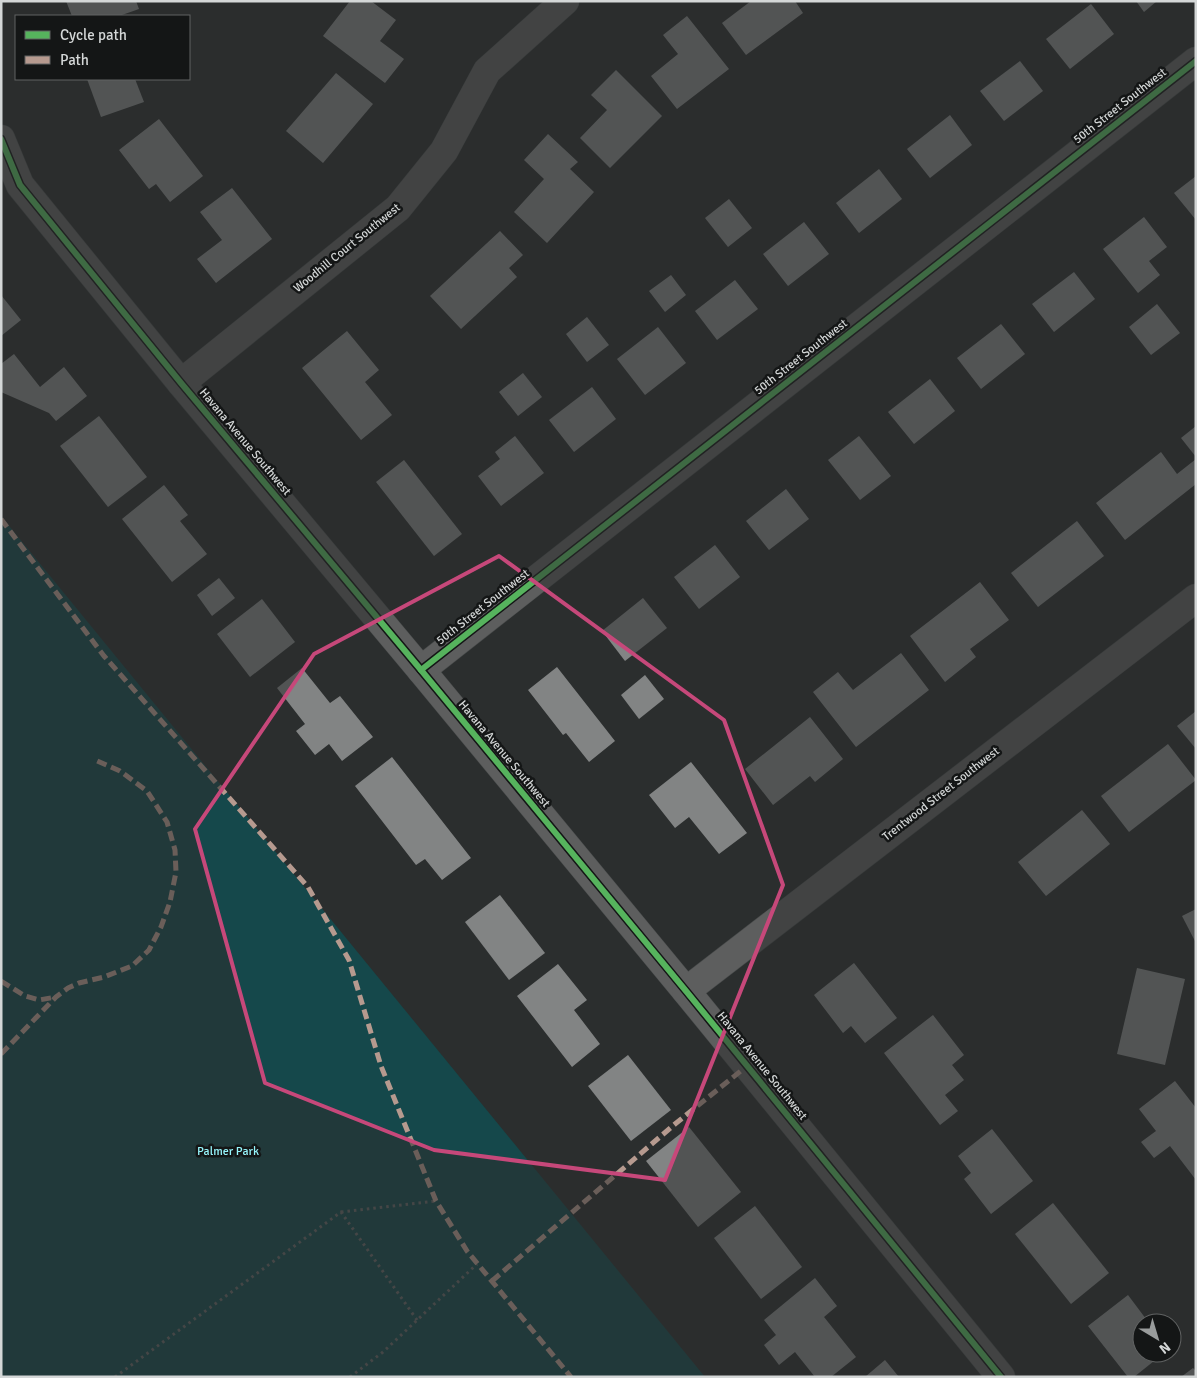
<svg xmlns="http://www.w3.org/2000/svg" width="1197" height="1378" font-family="Signika,sans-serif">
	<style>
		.green { fill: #15484b }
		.building { fill: #828484 }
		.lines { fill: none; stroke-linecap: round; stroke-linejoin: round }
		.minor-casing { stroke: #464949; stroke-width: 29 }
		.path { stroke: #646565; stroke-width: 3; stroke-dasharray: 2.5 4; stroke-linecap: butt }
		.minor { stroke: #5d5e5e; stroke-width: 28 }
		.quiet { stroke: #b69a8f; stroke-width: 5; stroke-dasharray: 10 5; stroke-linecap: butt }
		.cycleway-casing { stroke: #141616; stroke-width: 9 }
		.cycleway { stroke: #56b35d; stroke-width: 6 }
		.marked { fill: none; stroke: #c6487a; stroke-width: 4; stroke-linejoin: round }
		.labels { text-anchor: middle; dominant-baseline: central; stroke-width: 5; stroke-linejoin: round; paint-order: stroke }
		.street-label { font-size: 12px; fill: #d4d7d7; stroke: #141616 }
		.park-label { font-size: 12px; fill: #95f5fb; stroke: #141616 }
	</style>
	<rect width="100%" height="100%" fill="#2b2e2e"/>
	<polygon class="green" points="1,516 705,1377 1,1377"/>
	<g class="building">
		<polygon points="66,1 136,1 139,9 119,16 72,16"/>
		<polygon points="350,1 371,1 396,20 380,41 404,59 385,83 323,36"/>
		<polygon points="751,1 795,1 803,13 746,55 722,23"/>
		<polygon points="1136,1 1157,1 1144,12"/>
		<polygon points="1091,4 1114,34 1070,69 1046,39"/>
		<polygon points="687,16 729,69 677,109 651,76 678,54 663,35"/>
		<polygon points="1020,61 1043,91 1004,121 980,91"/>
		<polygon points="616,70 662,116 610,168 580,138 607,110 591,95"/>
		<polygon points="336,73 373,104 323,163 286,131"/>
		<polygon points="87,79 135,79 144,102 101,117"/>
		<polygon points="950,115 972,145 930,178 907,149"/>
		<polygon points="159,119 203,176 170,202 156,184 149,189 119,150"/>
		<polygon points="548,134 578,162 570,169 594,192 547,243 514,212 544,179 524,160"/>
		<polygon points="879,169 902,199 859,233 836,203"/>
		<polygon points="1196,176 1196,220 1174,193"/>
		<polygon points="232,188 272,239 216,283 197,259 222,240 200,212"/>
		<polygon points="729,199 752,228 728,247 705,218"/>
		<polygon points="1144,217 1167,247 1149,261 1160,275 1138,293 1103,249"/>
		<polygon points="804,222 829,254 788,286 763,254"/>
		<polygon points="500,231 523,255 509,268 517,277 461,329 430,296"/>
		<polygon points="1074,272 1095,299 1054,332 1032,304"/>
		<polygon points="671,275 686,295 665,312 649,291"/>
		<polygon points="735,280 758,309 717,340 695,311"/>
		<polygon points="1,295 21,320 1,336"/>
		<polygon points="1157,304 1180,333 1151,355 1129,327"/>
		<polygon points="587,317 609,345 587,362 566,334"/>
		<polygon points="1001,324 1025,354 981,389 957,358"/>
		<polygon points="658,327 686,363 645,395 617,359"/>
		<polygon points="347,331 379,370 365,382 392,415 361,440 302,368"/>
		<polygon points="14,354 40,387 64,367 87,396 56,421 49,413 1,392 1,364"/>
		<polygon points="523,373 542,397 518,416 499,392"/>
		<polygon points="930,379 955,411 914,444 888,412"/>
		<polygon points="592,387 616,419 574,452 549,420"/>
		<polygon points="99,416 147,477 108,507 60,446"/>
		<polygon points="1196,426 1196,457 1181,438"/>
		<polygon points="515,436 544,473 501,506 478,476 500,459 495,452"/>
		<polygon points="859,436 891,476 860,500 828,460"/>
		<polygon points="1161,452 1177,474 1196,459 1196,484 1125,540 1096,503"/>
		<polygon points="404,460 462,534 434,556 376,482"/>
		<polygon points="164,485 188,515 180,521 207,554 172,582 122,519"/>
		<polygon points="786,489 809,519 769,550 746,521"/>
		<polygon points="1077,521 1104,556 1038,607 1011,573"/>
		<polygon points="715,545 740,577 699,609 674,577"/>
		<polygon points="219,578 235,598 212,616 197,595"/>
		<polygon points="980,582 1009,620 970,649 976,657 945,682 910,636"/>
		<polygon points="643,598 667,628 625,661 602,631"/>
		<polygon points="262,599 295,642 250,677 217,634"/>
		<polygon points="901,653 929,690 856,747 813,692 838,672 853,690"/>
		<polygon points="557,667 615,741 589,762 566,733 563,735 528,690"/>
		<polygon points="302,668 330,703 340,696 373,737 342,761 329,744 315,755 296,731 305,724 277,688"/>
		<polygon points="645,675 664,699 639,719 621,695"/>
		<polygon points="1196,711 1196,749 1177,726"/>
		<polygon points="810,717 843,759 815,782 810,776 773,805 745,769"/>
		<polygon points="1168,744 1196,780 1129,832 1101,796"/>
		<polygon points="392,757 471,858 442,880 425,859 416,865 355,786"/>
		<polygon points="691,762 747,833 719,854 689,817 675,828 649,795"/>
		<polygon points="1082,810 1110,844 1046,896 1018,862"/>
		<polygon points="500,895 545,953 509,980 465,922"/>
		<polygon points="1196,909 1196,943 1182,916"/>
		<polygon points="854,963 897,1018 865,1043 851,1026 843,1033 814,995"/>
		<polygon points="558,964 587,1000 574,1010 600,1044 572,1067 517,996"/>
		<polygon points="1137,968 1185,979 1165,1065 1117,1054"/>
		<polygon points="933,1015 964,1055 952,1065 964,1080 945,1095 958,1111 940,1125 884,1053"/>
		<polygon points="628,1055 671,1110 631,1141 588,1086"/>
		<polygon points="1175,1081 1196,1108 1196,1180 1170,1146 1154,1158 1141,1142 1156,1131 1139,1109"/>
		<polygon points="689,1127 741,1192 698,1227 646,1161"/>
		<polygon points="992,1129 1033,1181 991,1214 964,1179 971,1173 958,1156"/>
		<polygon points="1053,1203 1109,1273 1071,1304 1015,1234"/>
		<polygon points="755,1206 802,1267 761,1299 714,1238"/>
		<polygon points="815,1278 837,1306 824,1317 856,1357 831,1377 815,1377 795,1352 779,1365 764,1345 776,1335 764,1320"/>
		<polygon points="1128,1295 1149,1323 1142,1323 1142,1353 1164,1353 1134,1377 1128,1377 1088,1326"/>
		<polygon points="885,1360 899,1377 865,1377"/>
		<polygon points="1193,1368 1196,1371 1196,1377 1181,1377"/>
	</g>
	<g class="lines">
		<defs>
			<g id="minor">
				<polyline points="1,139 20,185 181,383 421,670 686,991 1001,1377"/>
				<polyline points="181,383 398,208 444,151 487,71 565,1"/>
				<polyline points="421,670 1196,61"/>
				<polyline points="686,991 1196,598"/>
			</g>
		</defs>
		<use href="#minor" class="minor-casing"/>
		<g class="path">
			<polyline points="341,1212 436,1201"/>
			<polyline points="115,1377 341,1212 417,1320"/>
			<polyline points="350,1377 383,1352 477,1264"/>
		</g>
		<use href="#minor" class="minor"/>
		<g class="quiet">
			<polyline points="1,519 104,656 308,887 349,960 381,1066 436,1201 467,1251 571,1377"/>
			<polyline points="1,981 25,996 39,1000 56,997"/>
			<polyline points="1,1054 56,997 68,988 79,983 104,977 132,966 149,950 161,927 170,902 176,872 175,850 167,822 147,791 120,771 95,760"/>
			<polyline points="492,1281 675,1124 747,1066"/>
		</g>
		<defs>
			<g id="cycleway">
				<polyline points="1,139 20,185 181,383 421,670 686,991 1001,1377"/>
				<polyline points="421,670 1196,61"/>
			</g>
		</defs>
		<use href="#cycleway" class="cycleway-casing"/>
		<use href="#cycleway" class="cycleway"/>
	</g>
	<path d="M0 0H1197V1378H0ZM 499,556 L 724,720 L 783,885 L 665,1180 L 434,1150 L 265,1083 L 195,829 L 314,654 Z" fill="#2b2e2e" fill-opacity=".55" fill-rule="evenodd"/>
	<path class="marked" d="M 499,556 L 724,720 L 783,885 L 665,1180 L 434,1150 L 265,1083 L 195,829 L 314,654 Z"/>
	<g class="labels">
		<g class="street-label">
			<text transform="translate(1120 106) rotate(-38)">50th Street Southwest</text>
			<text transform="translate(347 248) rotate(-39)">Woodhill Court Southwest</text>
			<text transform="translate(801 357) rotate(-38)">50th Street Southwest</text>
			<text transform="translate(245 442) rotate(50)">Havana Avenue Southwest</text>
			<text transform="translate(483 607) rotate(-38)">50th Street Southwest</text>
			<text transform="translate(504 754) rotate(50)">Havana Avenue Southwest</text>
			<text transform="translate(941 794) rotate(-38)">Trentwood Street Southwest</text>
			<text transform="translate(762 1066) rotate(51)">Havana Avenue Southwest</text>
		</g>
		<g class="park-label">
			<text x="228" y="1151">Palmer Park</text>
		</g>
	</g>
	<rect width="1197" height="1378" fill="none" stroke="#d4d7d7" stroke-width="5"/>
	<rect x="15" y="15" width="175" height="65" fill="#141616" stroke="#616363"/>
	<rect x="25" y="31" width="25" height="8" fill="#56b35d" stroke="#616363"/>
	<text x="60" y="40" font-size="15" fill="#d4d7d7">Cycle path</text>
	<rect x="25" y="56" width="25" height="8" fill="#b69a8f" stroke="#616363"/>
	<text x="60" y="65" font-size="15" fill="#d4d7d7">Path</text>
	<g transform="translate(1157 1338) rotate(142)"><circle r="24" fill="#141616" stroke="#616363"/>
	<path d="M0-4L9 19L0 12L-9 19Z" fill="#999c9c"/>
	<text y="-8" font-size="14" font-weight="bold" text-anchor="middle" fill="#d4d7d7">N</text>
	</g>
</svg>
